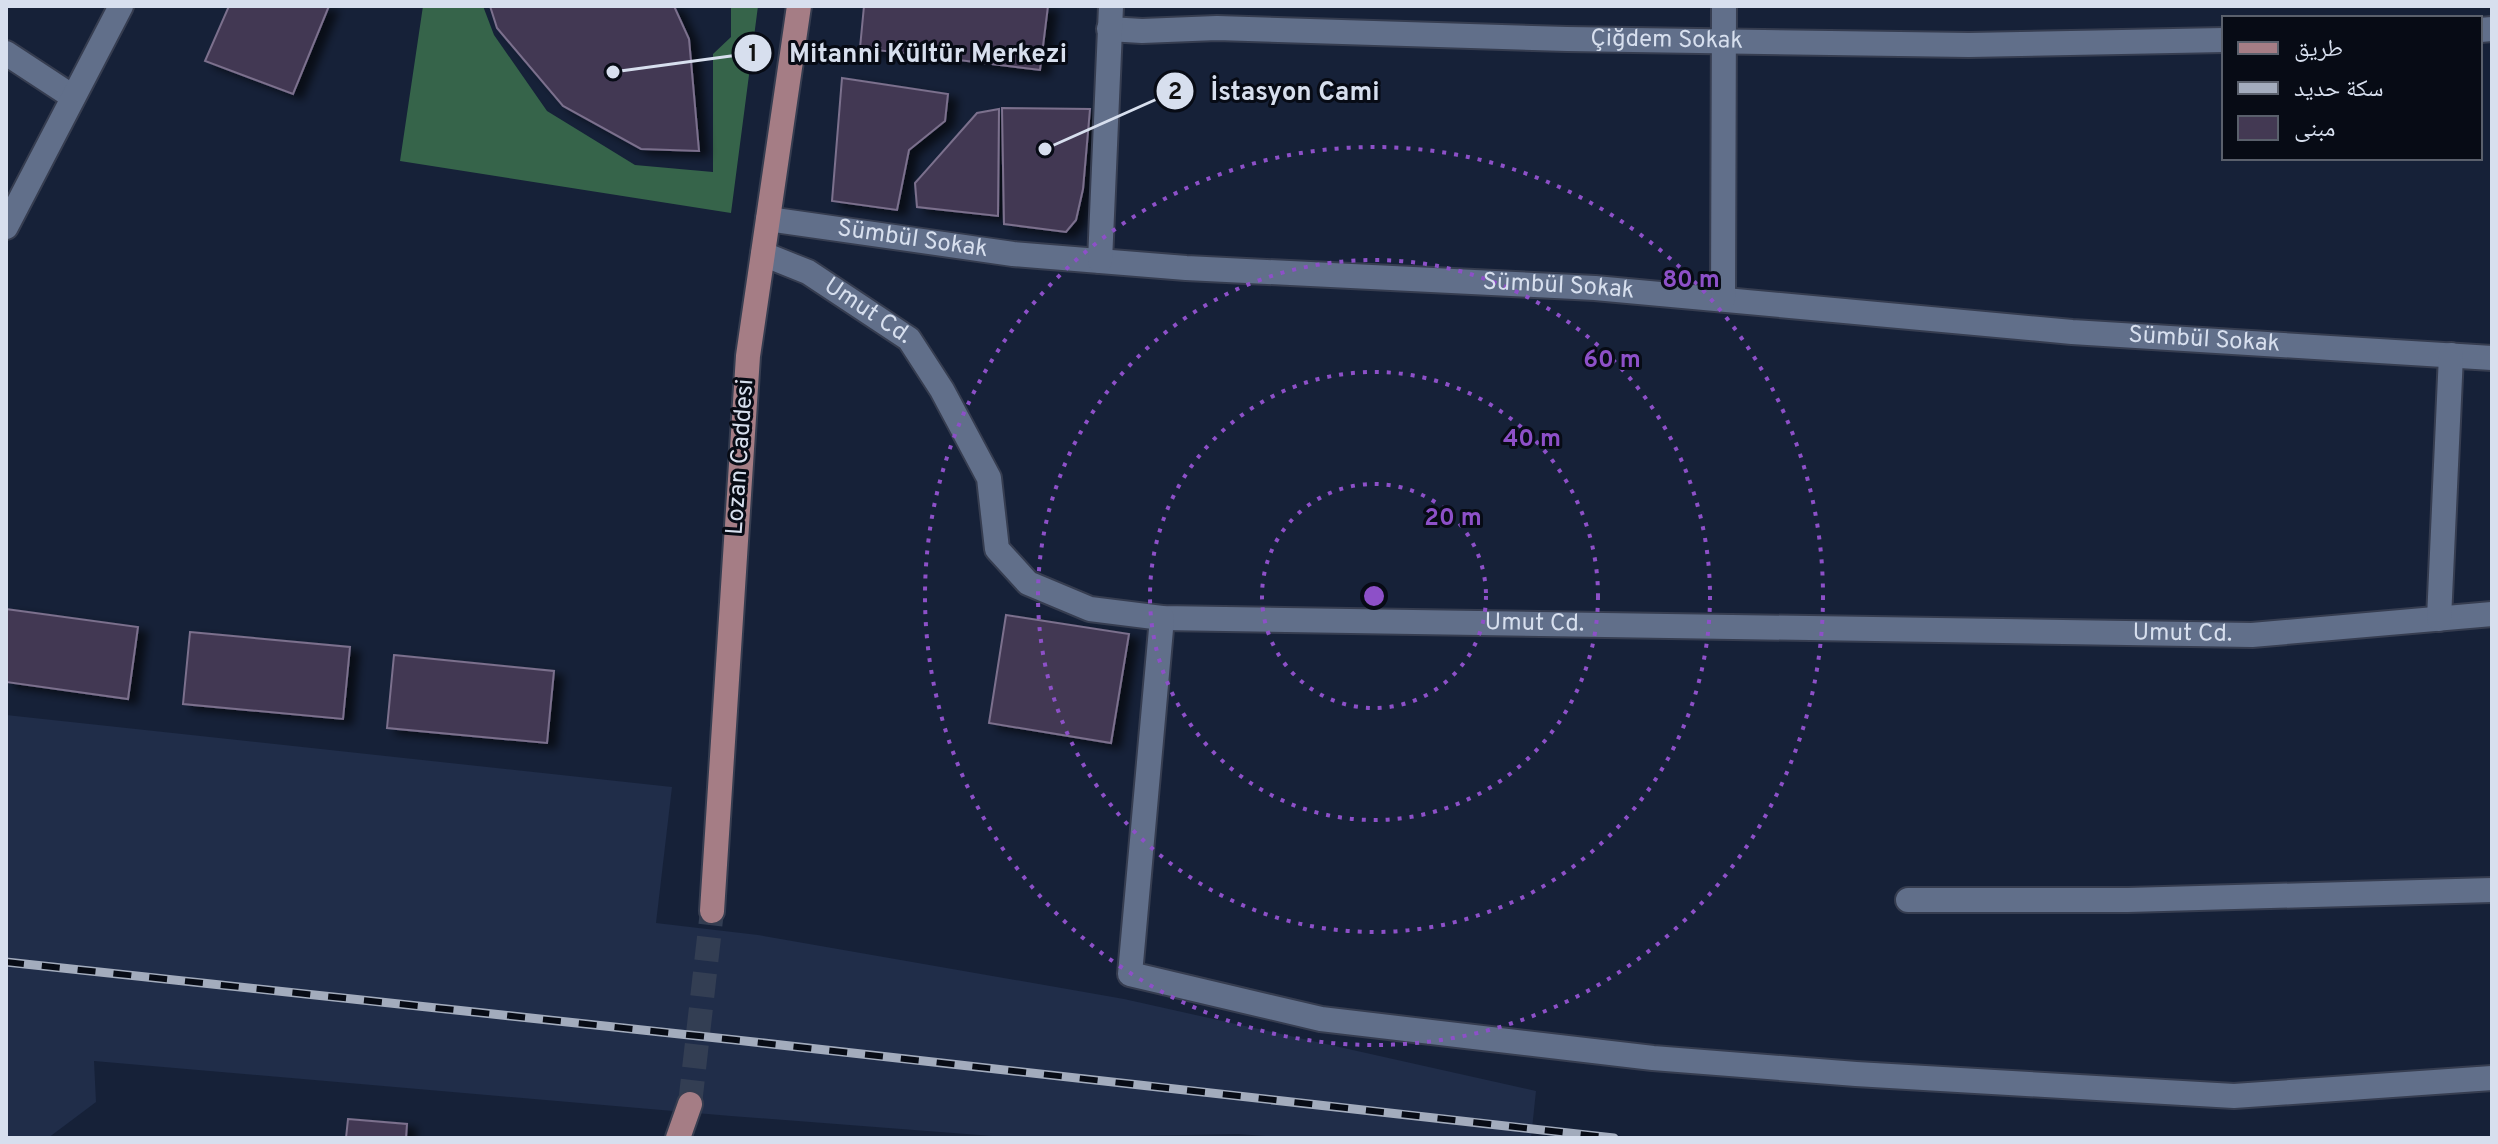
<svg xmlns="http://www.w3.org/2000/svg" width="2498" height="1144" font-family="Overpass,'Noto Naskh Arabic',sans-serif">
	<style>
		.built { fill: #202d49 }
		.forest { fill: #36644a }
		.building { fill: #433953; stroke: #7b708d; stroke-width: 2; filter: url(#shadow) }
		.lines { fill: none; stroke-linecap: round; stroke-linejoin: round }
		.major-tunnel { stroke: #333e53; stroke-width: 24; stroke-dasharray: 24 12; stroke-linecap: butt }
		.minor-casing { stroke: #363d50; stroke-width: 28 }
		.major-casing { stroke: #363d50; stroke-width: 28 }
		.minor { stroke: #616f8a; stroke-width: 24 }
		.major { stroke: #a57d85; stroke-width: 24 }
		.rail-casing { stroke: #a3acbd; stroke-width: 9 }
		.rail { stroke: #070b15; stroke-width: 6; stroke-dasharray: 18; stroke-linecap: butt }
		.ring { fill: none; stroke: #8d50c8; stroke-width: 4; stroke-dasharray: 4 8 }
		.labels { text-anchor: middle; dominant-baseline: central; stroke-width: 6; stroke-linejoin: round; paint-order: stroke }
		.street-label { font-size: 24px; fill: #d7dfee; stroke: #070b15 }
		.centre { fill: #8d50c8; stroke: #070b15; stroke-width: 4 }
		.ring-label { font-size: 24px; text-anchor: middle; font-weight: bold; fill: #8d50c8; stroke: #070b15; stroke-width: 6; stroke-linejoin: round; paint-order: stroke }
		.leader { fill: none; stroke: #d7dfee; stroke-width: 3 }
		.callout-dot { fill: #d7dfee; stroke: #070b15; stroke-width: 3 }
		.mark-label { font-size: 24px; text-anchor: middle; font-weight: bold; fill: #111 }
		.callout-label { font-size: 26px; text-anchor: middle; font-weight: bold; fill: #d7dfee; stroke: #070b15; stroke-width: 6; stroke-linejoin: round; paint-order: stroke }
	</style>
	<defs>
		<filter id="shadow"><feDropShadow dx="9" dy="5" stdDeviation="4" flood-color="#0009"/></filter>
	</defs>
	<rect width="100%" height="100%" fill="#162138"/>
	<polygon class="built" points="6,715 672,787 656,923 758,935 1124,999 1536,1091 1531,1138 1291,1138 1238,1134 1019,1138 731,1116 94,1061 96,1102 48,1138 6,1138"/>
	<polygon class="forest" points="423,6 483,6 494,35 547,111 635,165 713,172 713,54 731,37 731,7 758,6 731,213 400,161"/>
	<g class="building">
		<polygon points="229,6 329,6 293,94 205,61"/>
		<polygon points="490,6 674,6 689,39 699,151 641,149 563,106 497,28"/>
		<polygon points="864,6 1048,6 1040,70 860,48"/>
		<polygon points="842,78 948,94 945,121 909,150 897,210 832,201"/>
		<polygon points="1002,108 1090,109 1083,189 1076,220 1066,232 1004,224"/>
		<polygon points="999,109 998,216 917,207 915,183 977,113"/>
		<polygon points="6,609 138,627 128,699 6,682"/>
		<polygon points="1006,615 1129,634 1111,743 989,723"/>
		<polygon points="190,632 350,647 343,719 183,704"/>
		<polygon points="394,655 554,671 547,743 387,728"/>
		<polygon points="348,1119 407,1124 406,1138 346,1138"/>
	</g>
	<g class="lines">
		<polyline class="major-tunnel" points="690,1104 712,911"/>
		<defs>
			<g id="minor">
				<path id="s1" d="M 1109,29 L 1142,31 L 1217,28 L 1567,39 L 1969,45 L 2224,40"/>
				<polyline points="2480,30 2492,29"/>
				<polyline points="6,53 73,97"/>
				<path id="s2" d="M 768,219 L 1013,254 L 1186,268 L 1595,288 L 2072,332 L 2492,358"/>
				<polyline points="6,227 121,6"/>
				<path id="s3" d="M 763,254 L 808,272 L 909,339 L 942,390 L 989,478 L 997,549 L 1028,583 L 1090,609 L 1162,618 L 2252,635 L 2492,614"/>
				<polyline points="1100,261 1111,6"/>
				<polyline points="1723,299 1724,6"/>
				<polyline points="1162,618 1130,974 1321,1019 1653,1058 1856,1074 2234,1096 2492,1078"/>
				<polyline points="2439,619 2451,355"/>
				<polyline points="1908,900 2128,900 2492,890"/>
			</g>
			<g id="major">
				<polyline points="712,911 748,356 799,6"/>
				<polyline points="678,1138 690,1104"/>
			</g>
		</defs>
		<use href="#minor" class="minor-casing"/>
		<use href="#major" class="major-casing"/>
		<use href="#minor" class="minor"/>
		<use href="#major" class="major"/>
		<defs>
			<polyline id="rail" points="6,962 736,1040 1614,1138"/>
		</defs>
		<use href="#rail" class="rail-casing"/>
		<use href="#rail" class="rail"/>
	</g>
	<g class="ring">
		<circle cx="1374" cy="596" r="112"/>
		<circle cx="1374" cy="596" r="224"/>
		<circle cx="1374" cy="596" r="336"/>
		<circle cx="1374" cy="596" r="449"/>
	</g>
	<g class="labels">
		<g class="street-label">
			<text stroke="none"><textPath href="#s1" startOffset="558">Çiğdem Sokak</textPath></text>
			<text stroke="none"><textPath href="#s2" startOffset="146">Sümbül Sokak</textPath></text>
			<text stroke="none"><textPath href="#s2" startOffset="794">Sümbül Sokak</textPath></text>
			<text stroke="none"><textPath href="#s3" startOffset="120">Umut Cd.</textPath></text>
			<text stroke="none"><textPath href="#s2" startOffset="1442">Sümbül Sokak</textPath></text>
			<text transform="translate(741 457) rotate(-86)">Lozan Caddesi</text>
			<text stroke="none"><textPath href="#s3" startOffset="960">Umut Cd.</textPath></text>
			<text stroke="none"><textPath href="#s3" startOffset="1608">Umut Cd.</textPath></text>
		</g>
	</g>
	<circle cx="1374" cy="596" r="12" class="centre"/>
	<g class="ring-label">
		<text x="1691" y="287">80 m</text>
		<text x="1612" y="367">60 m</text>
		<text x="1532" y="446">40 m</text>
		<text x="1453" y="525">20 m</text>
	</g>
	<path class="leader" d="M613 72L753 53M1045 149L1175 91"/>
	<g class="callout-dot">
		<circle cx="613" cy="72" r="8"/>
		<circle cx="1045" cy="149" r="8"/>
		<circle cx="753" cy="53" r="20"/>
		<circle cx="1175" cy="91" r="20"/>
	</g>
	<g class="mark-label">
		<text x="753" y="61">1</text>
		<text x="1175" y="99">2</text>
	</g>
	<g class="callout-label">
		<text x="928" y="62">Mitanni Kültür Merkezi</text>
		<text x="1295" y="100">İstasyon Cami</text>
	</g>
	<rect width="2498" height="1144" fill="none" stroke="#d7dfee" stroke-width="16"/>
	<rect x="2222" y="16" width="260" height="144" fill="#070b15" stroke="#5a606c" stroke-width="2"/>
	<rect x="2238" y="42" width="40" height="12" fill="#a57d85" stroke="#5a606c" stroke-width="2"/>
	<text x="2294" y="56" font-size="24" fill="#d7dfee">طريق</text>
	<rect x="2238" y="82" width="40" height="12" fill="#a3acbd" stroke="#5a606c" stroke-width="2"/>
	<text x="2294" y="96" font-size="24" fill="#d7dfee">سكة حديد</text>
	<rect x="2238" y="116" width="40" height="24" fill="#433953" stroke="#5a606c" stroke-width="2"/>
	<text x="2294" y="136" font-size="24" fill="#d7dfee">مبنى</text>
</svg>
